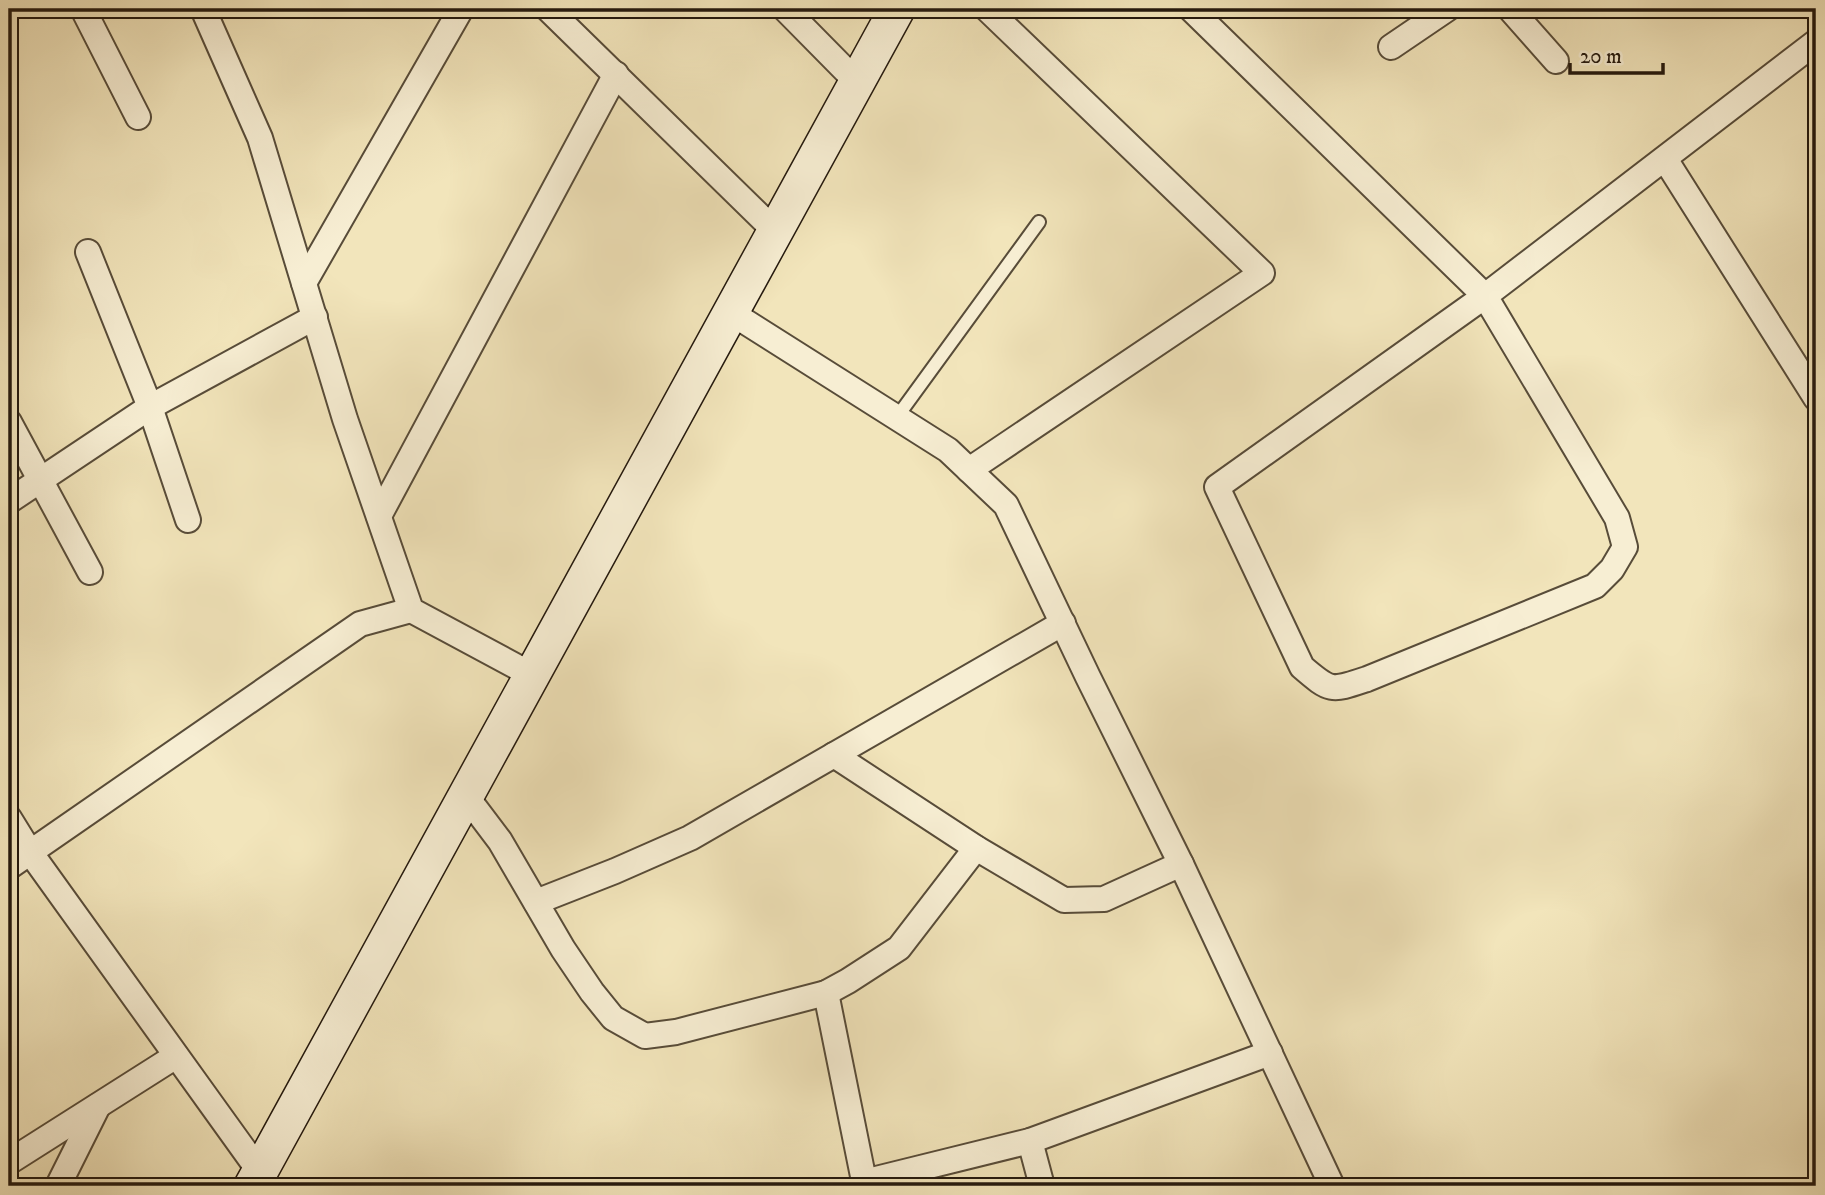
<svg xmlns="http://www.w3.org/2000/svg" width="1825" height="1195" font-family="'IM FELL DW Pica',serif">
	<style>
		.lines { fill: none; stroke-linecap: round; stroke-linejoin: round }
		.service-casing { stroke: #584c39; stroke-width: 16 }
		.minor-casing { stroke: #584c39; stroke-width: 28 }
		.secondary-casing { stroke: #24190e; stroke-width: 38 }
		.service { stroke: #f7eed3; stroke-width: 12 }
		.minor { stroke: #f7eed3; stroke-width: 24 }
		.secondary { stroke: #f7eed3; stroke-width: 35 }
	</style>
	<rect width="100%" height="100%" fill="#f2e5bb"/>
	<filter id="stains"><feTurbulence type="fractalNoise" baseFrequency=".00286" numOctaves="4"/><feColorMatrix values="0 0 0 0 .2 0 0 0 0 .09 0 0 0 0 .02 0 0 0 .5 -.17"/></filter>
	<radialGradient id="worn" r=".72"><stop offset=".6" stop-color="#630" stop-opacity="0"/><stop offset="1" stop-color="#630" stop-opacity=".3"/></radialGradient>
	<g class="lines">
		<defs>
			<polyline id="service" points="897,417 1039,222"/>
			<g id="minor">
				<polyline points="83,9 138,117"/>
				<polyline points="203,9 260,138 345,419 411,610 532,675"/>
				<polyline points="548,9 775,231"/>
				<polyline points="785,9 857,82"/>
				<path d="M 1191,9 L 1485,296 L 1617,518 L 1625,547 L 1612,569 L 1595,586 L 1367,679 C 1331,691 1331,692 1302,667 L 1217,487 L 1485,296 L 1816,42"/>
				<polyline points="1510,9 1556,61"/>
				<polyline points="1391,47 1447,9"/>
				<polyline points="1665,159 1816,398"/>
				<polyline points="88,252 150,407 188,520"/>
				<polyline points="304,283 461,9"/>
				<polyline points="730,312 948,450 1006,505 1088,677 1181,864 1332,1186"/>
				<polyline points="9,422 90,572"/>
				<polyline points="969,470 1262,273 987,9"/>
				<polyline points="9,501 150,407 315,317"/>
				<polyline points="379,516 616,74"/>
				<polyline points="834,755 976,848 1064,900 1104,899 1181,864"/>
				<polyline points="466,796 500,841 563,949 592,992 613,1018 645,1036 676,1032 826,993 848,981 899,948 976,848"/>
				<polyline points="9,818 30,852 260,1172"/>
				<polyline points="9,867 360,624 411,610"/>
				<polyline points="536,902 615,871 690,838 1063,623"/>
				<polyline points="826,993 865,1186"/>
				<polyline points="1030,1141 1042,1186"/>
				<polyline points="9,1162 176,1056"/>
				<polyline points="864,1182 1030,1141 1270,1053"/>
				<polyline points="58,1186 98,1106"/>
			</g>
			<polyline id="secondary" points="252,1186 897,9"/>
		</defs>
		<use href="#service" class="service-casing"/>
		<use href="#minor" class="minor-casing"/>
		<use href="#secondary" class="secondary-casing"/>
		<use href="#service" class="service"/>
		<use href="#minor" class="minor"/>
		<use href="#secondary" class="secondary"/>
	</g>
	<rect width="1825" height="1195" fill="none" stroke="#f2e5bb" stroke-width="35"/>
	<rect x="10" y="10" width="1804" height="1174" fill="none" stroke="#24190e" stroke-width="3.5"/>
	<rect x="18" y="18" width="1790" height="1160" fill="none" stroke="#24190e" stroke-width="2"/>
	<path d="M1570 63v10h93v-10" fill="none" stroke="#24190e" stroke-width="3.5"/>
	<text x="1580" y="63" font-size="21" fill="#24190e" stroke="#f7eed3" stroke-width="5" paint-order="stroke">20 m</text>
	<rect width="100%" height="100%" filter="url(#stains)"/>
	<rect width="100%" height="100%" fill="url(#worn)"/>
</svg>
